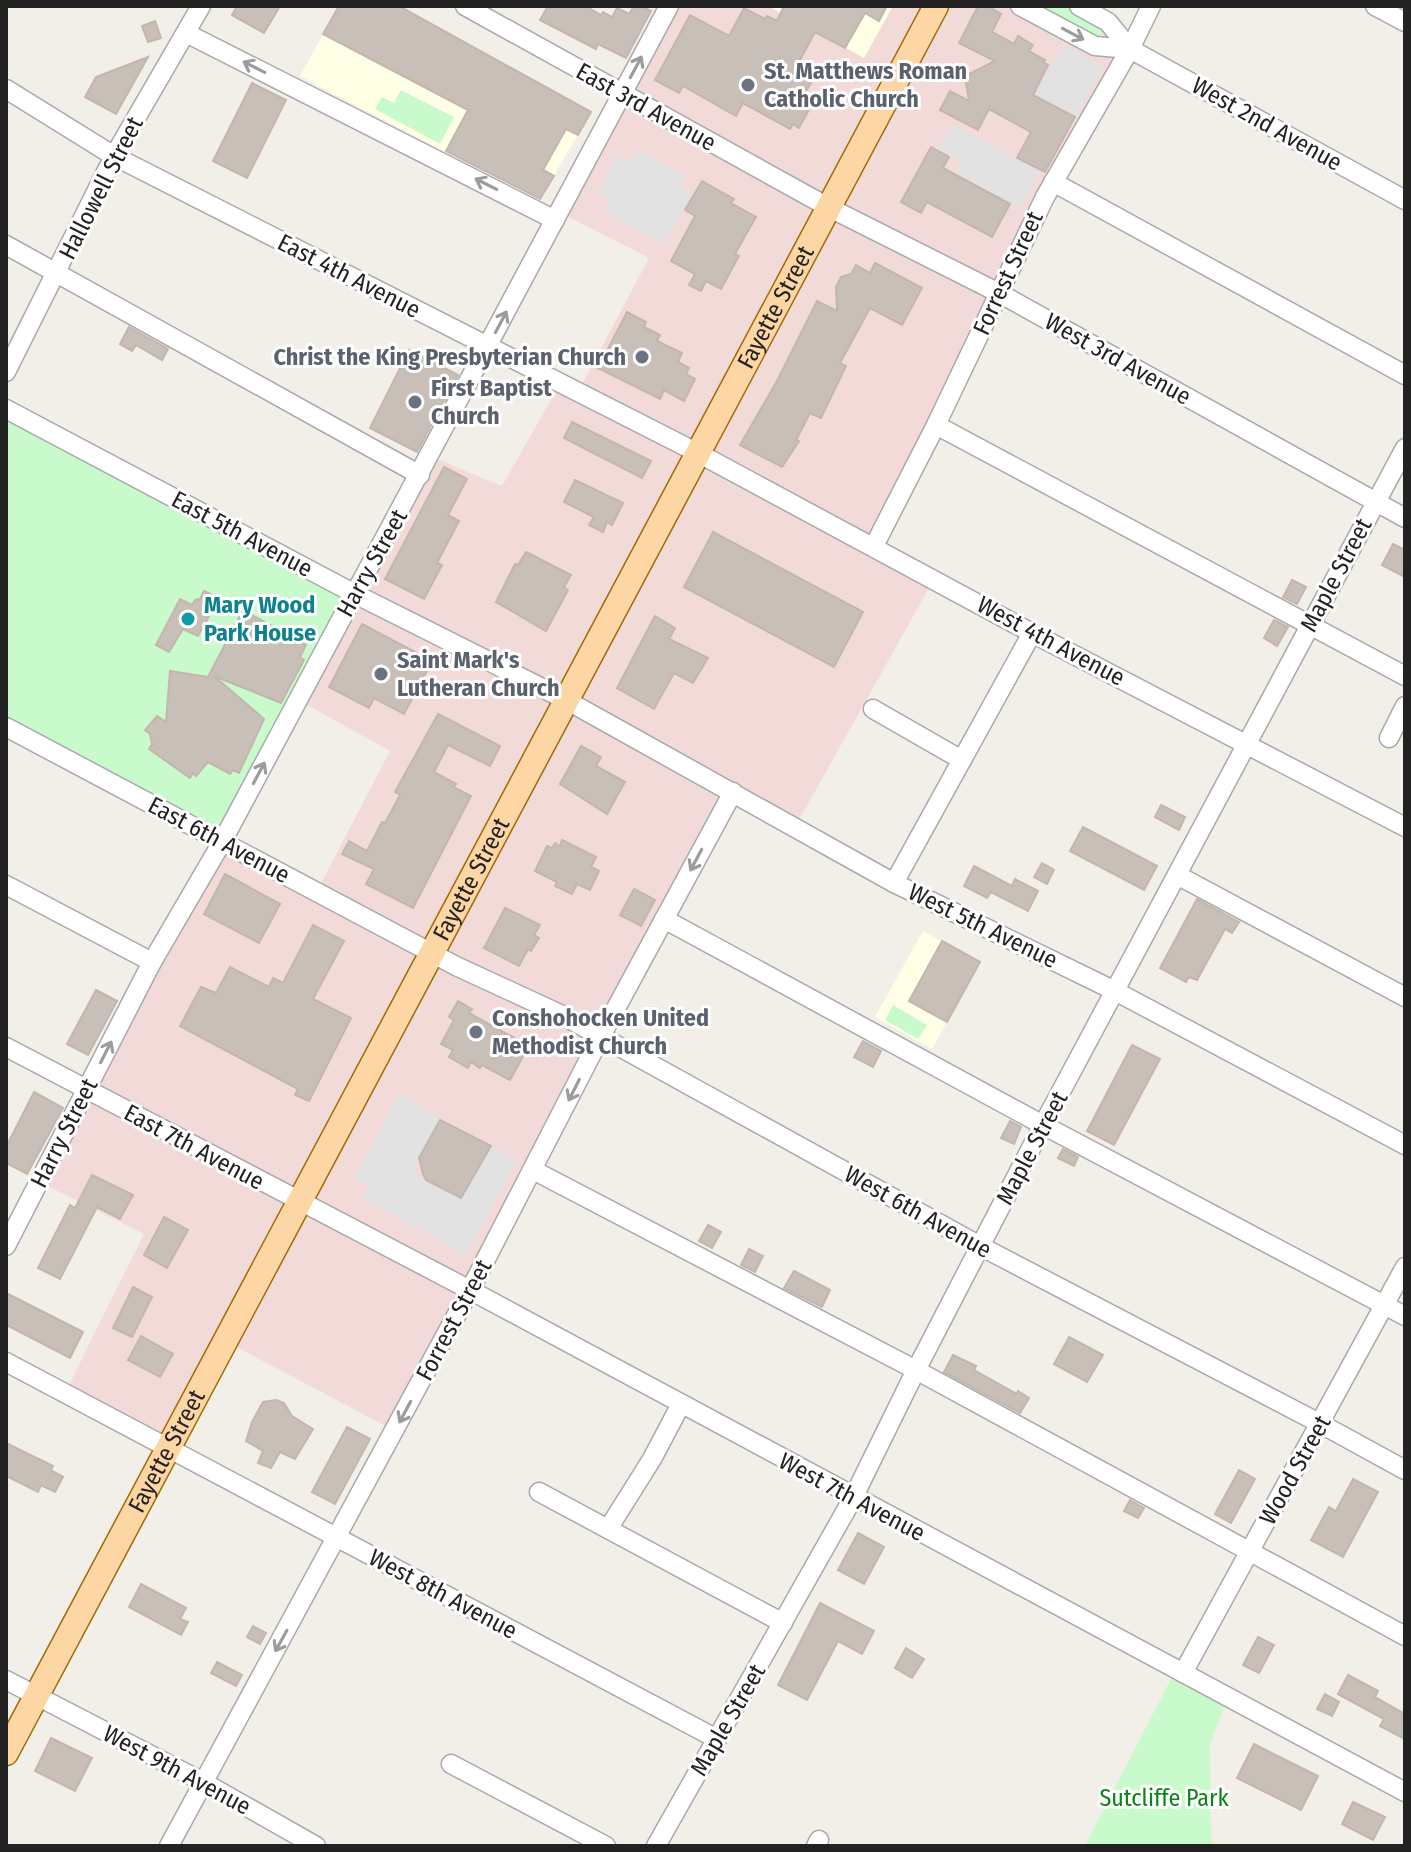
<svg xmlns="http://www.w3.org/2000/svg" width="1411" height="1852" font-family="'Fira Sans Condensed',sans-serif">
	<style>
		.commercial { fill: #f2dad9 }
		.education { fill: #ffffe5 }
		.park { fill: #c8facc }
		.parking { fill: #e2e2e2 }
		.building { fill: #c7bfb8; stroke: #c4b6ab; stroke-width: 2 }
		.lines { fill: none; stroke-linecap: round; stroke-linejoin: round }
		.minor-casing { stroke: #a9a9a9; stroke-width: 21 }
		.major-casing { stroke: #a06b00; stroke-width: 27 }
		.minor { stroke: #fff; stroke-width: 18 }
		.major { stroke: #fcd6a4; stroke-width: 24 }
		.oneway { stroke: #9c9c9c }
		.worship-dot { fill: #6b7280; stroke: #fff; stroke-width: 3 }
		.culture-dot { fill: #0f9aa8; stroke: #fff; stroke-width: 3 }
		.labels { text-anchor: middle; dominant-baseline: central; stroke-width: 6; stroke-linejoin: round; paint-order: stroke }
		.worship-label { font-size: 24px; font-weight: bold; fill: #5b616d; stroke: #fff; text-anchor: start }
		.street-label { font-size: 24px; fill: #222; stroke: #fff }
		.culture-label { font-size: 24px; font-weight: bold; fill: #0d838f; stroke: #fff; text-anchor: start }
		.park-label { font-size: 24px; fill: #0c8416; stroke: #fff }
	</style>
	<rect width="100%" height="100%" fill="#f2efe9"/>
	<polygon class="commercial" points="669,6 1079,6 1130,49 874,545 934,579 795,827 734,792 395,1431 225,1341 168,1448 65,1393 144,1234 39,1182 222,842 317,891 390,751 298,700 430,456 502,486 560,384 578,392 649,258 559,212"/>
	<g class="education">
		<polygon points="339,6 399,6 591,112 539,201 300,76"/>
		<polygon points="768,6 893,6 864,58"/>
		<polygon points="923,931 980,962 932,1049 875,1017"/>
	</g>
	<g class="park">
		<polygon points="1028,6 1067,6 1100,24 1102,36 1095,40"/>
		<polygon points="401,90 454,117 440,144 375,109 382,97 394,103"/>
		<polygon points="6,409 355,594 222,842 6,727"/>
		<polygon points="893,1005 927,1025 918,1039 885,1020"/>
		<polygon points="1176,1669 1228,1697 1210,1744 1211,1838 1214,1846 1085,1846"/>
	</g>
	<g class="parking">
		<polygon points="1063,44 1103,66 1077,116 1048,101 1044,107 1012,90 1019,76 1040,87"/>
		<polygon points="952,124 1040,172 1020,208 956,173 961,162 938,149"/>
		<polygon points="637,150 685,175 680,186 692,193 664,244 604,212 609,200 597,194 616,156 630,162"/>
		<polygon points="399,1093 440,1120 412,1172 461,1198 491,1146 517,1160 466,1254 362,1198 368,1186 354,1178"/>
	</g>
	<g class="building">
		<polygon points="237,6 280,6 264,33 232,15"/>
		<polygon points="339,6 399,6 591,112 578,135 566,129 543,170 554,176 540,199 446,151 468,110 323,34"/>
		<polygon points="548,6 585,6 601,15 603,12 612,17 617,8 629,14 634,6 641,6 651,11 626,58 598,44 596,49 540,20"/>
		<polygon points="784,6 887,6 879,21 865,13 845,48 815,32 793,73 811,83 803,96 813,102 799,128 793,124 790,129 743,103 736,116 683,86 679,93 655,80 690,15 729,36 744,8 765,19 767,16 777,21"/>
		<polygon points="978,6 987,6 1001,14 992,32 1014,44 1018,36 1033,45 1029,51 1045,60 1043,62 1048,65 1033,95 1075,117 1045,172 1017,158 1031,132 989,109 978,130 940,110 950,91 969,101 965,76 995,61 959,43"/>
		<polygon points="155,21 161,38 148,42 142,26"/>
		<polygon points="148,57 116,114 85,97 96,77"/>
		<polygon points="252,83 286,100 247,178 213,161"/>
		<polygon points="931,147 949,157 943,168 1010,204 992,237 927,202 921,213 901,202"/>
		<polygon points="702,181 734,199 731,203 756,217 735,254 739,256 721,289 706,281 701,291 689,285 695,274 671,261 695,216 685,210"/>
		<polygon points="875,263 922,288 902,325 870,308 840,363 846,366 821,418 810,413 796,440 799,441 782,467 740,445 777,381 817,301 837,311 836,287 841,277 851,274 856,265 870,273"/>
		<polygon points="627,312 646,322 644,327 660,335 657,341 682,353 678,362 689,368 686,374 695,379 684,401 664,390 660,399 598,368"/>
		<polygon points="129,327 168,349 162,360 136,345 132,351 120,344"/>
		<polygon points="409,350 458,375 417,452 370,428"/>
		<polygon points="572,422 651,461 642,478 564,438"/>
		<polygon points="444,467 467,479 448,515 459,521 437,563 442,565 424,599 385,579"/>
		<polygon points="575,480 623,503 612,525 607,522 603,532 589,525 594,517 564,502"/>
		<polygon points="713,532 863,612 834,667 684,587"/>
		<polygon points="1393,544 1405,550 1405,577 1382,565"/>
		<polygon points="526,552 571,575 564,587 568,590 546,631 496,602 515,564 518,565"/>
		<polygon points="1292,580 1306,587 1297,604 1283,597"/>
		<polygon points="204,591 219,598 198,636 183,629 169,652 156,645 180,599 192,605 195,600 200,599"/>
		<polygon points="243,610 306,645 300,657 304,660 281,703 214,676 264,719 239,773 233,770 230,774 208,762 196,776 193,773 190,778 149,749 152,744 150,734 145,730 157,716 166,722 170,671 208,677"/>
		<polygon points="655,616 675,628 669,639 708,658 693,683 674,673 654,709 617,688"/>
		<polygon points="1274,620 1288,627 1277,646 1264,638"/>
		<polygon points="362,624 432,661 404,714 374,698 369,708 329,687"/>
		<polygon points="438,714 500,746 490,766 448,745 434,772 456,784 453,787 471,796 413,908 366,884 374,869 342,854 349,841 367,851 382,822 385,823 400,795 395,792"/>
		<polygon points="581,746 601,757 596,766 625,782 607,814 560,784"/>
		<polygon points="1161,805 1185,817 1179,830 1155,817"/>
		<polygon points="1083,827 1157,866 1144,890 1070,851"/>
		<polygon points="562,840 596,857 591,867 599,871 590,890 577,884 572,894 555,886 557,882 535,871 547,846 552,848 555,843 560,846"/>
		<polygon points="1042,863 1054,870 1047,884 1034,877"/>
		<polygon points="974,866 1012,886 1015,879 1038,891 1028,911 991,892 987,898 964,886"/>
		<polygon points="225,874 280,904 259,943 204,914"/>
		<polygon points="634,889 655,900 641,926 620,915"/>
		<polygon points="1197,899 1239,922 1232,933 1225,929 1197,980 1189,977 1186,982 1160,968"/>
		<polygon points="505,908 540,925 534,935 539,938 531,951 528,949 519,966 484,948"/>
		<polygon points="313,925 344,941 313,999 351,1018 309,1101 295,1095 298,1089 180,1026 201,987 216,993 230,967 269,987 273,978 283,983"/>
		<polygon points="942,941 980,962 947,1022 909,1001"/>
		<polygon points="96,990 117,1001 88,1055 67,1044"/>
		<polygon points="458,1001 472,1009 469,1013 529,1046 510,1080 482,1065 480,1068 471,1062 468,1068 449,1057 453,1050 441,1044 454,1020 449,1017"/>
		<polygon points="863,1041 881,1051 873,1067 854,1057"/>
		<polygon points="1132,1045 1160,1059 1114,1145 1087,1131"/>
		<polygon points="34,1092 63,1108 27,1174 6,1163 6,1147"/>
		<polygon points="440,1120 491,1146 461,1198 426,1180 423,1174 419,1158"/>
		<polygon points="1010,1121 1021,1127 1014,1144 1001,1138"/>
		<polygon points="1063,1149 1078,1157 1074,1166 1058,1158"/>
		<polygon points="92,1175 133,1195 120,1219 97,1207 60,1279 38,1268 70,1205 75,1208"/>
		<polygon points="164,1217 188,1230 167,1268 144,1255"/>
		<polygon points="708,1225 721,1232 712,1248 699,1241"/>
		<polygon points="749,1249 763,1256 755,1272 741,1265"/>
		<polygon points="794,1271 830,1290 822,1307 784,1288"/>
		<polygon points="133,1287 152,1297 132,1337 113,1328"/>
		<polygon points="6,1293 83,1332 70,1358 6,1325"/>
		<polygon points="141,1336 173,1354 160,1377 128,1360"/>
		<polygon points="1069,1337 1103,1355 1087,1382 1054,1364"/>
		<polygon points="953,1355 976,1366 974,1370 1017,1394 1018,1391 1029,1398 1020,1413 944,1372"/>
		<polygon points="276,1400 284,1403 292,1416 313,1429 295,1459 280,1452 271,1468 258,1463 263,1451 246,1441 252,1422 263,1402"/>
		<polygon points="347,1427 370,1439 335,1504 312,1492"/>
		<polygon points="6,1443 53,1466 51,1470 63,1477 55,1492 41,1485 38,1492 6,1476"/>
		<polygon points="1239,1470 1255,1479 1231,1523 1215,1514"/>
		<polygon points="1353,1479 1378,1492 1343,1557 1311,1540 1329,1507 1336,1511"/>
		<polygon points="1130,1500 1144,1508 1138,1518 1124,1511"/>
		<polygon points="858,1533 884,1547 864,1584 838,1570"/>
		<polygon points="141,1584 186,1608 180,1619 188,1622 181,1635 129,1607"/>
		<polygon points="820,1603 874,1631 862,1654 838,1641 807,1700 778,1685"/>
		<polygon points="253,1626 266,1633 260,1644 247,1637"/>
		<polygon points="1258,1637 1274,1645 1259,1673 1243,1665"/>
		<polygon points="906,1648 924,1659 912,1678 895,1668"/>
		<polygon points="217,1662 242,1675 236,1686 211,1673"/>
		<polygon points="1348,1675 1378,1691 1375,1697 1405,1714 1405,1739 1380,1726 1384,1719 1338,1694"/>
		<polygon points="1325,1694 1339,1702 1332,1716 1317,1709"/>
		<polygon points="51,1738 92,1758 75,1791 35,1771"/>
		<polygon points="1254,1744 1318,1776 1301,1810 1237,1778"/>
		<polygon points="1353,1802 1385,1817 1373,1840 1342,1824"/>
	</g>
	<g class="lines">
		<defs>
			<g id="minor">
				<polyline points="465,6 828,207 999,293 1405,518"/>
				<polyline points="1020,6 1095,46 1130,49"/>
				<polyline points="1079,6 1108,22 1130,49 1405,200"/>
				<polyline points="1375,6 1405,22"/>
				<polyline points="186,33 555,220"/>
				<polyline points="6,89 114,156 698,453 1032,633 1405,827"/>
				<polyline points="1053,182 1405,375"/>
				<polyline points="6,245 420,475"/>
				<polyline points="6,372 114,156 201,6"/>
				<polyline points="6,409 355,594 566,700 894,883 1115,991 1405,1145"/>
				<polyline points="936,425 1405,676"/>
				<polyline points="874,546 936,425 1045,197 1130,49 1151,6"/>
				<polyline points="873,709 962,760"/>
				<polyline points="6,727 456,966 562,1015 980,1246 1321,1424 1405,1470"/>
				<polyline points="1389,738 1405,706"/>
				<polyline points="1177,875 1405,997"/>
				<polyline points="894,883 1032,633"/>
				<polyline points="6,885 152,962"/>
				<polyline points="664,919 1043,1125 1405,1316"/>
				<polyline points="6,1047 470,1290 1405,1792"/>
				<polyline points="533,1170 916,1370 1405,1636"/>
				<polyline points="6,1246 152,962 222,842 669,6"/>
				<polyline points="6,1362 717,1739"/>
				<polyline points="539,1492 783,1623"/>
				<polyline points="608,1529 652,1459 681,1404"/>
				<polyline points="1183,1673 1405,1267"/>
				<polyline points="6,1680 203,1782 316,1846"/>
				<polyline points="451,1764 606,1846"/>
				<polyline points="169,1846 470,1290 601,1036 733,792"/>
				<polyline points="656,1846 853,1498 916,1370 1043,1125 1405,448"/>
				<polyline points="816,1846 819,1840"/>
			</g>
			<g id="major">
				<path id="s1" d="M 6,1753 L 936,6"/>
			</g>
		</defs>
		<use href="#minor" class="minor-casing"/>
		<use href="#major" class="major-casing"/>
		<use href="#minor" class="minor"/>
		<use href="#major" class="major"/>
	</g>
	<defs><path id="oneway-shaft" d="M-6 0H5M1.5-3L5.5 0L1.5 3" fill="none" stroke-width="1.6" stroke-linecap="round" stroke-linejoin="round" transform="scale(2)"/></defs>
	<g class="oneway">
		<use href="#oneway-shaft" transform="translate(1073 34) rotate(28)"/>
		<use href="#oneway-shaft" transform="translate(254 67) rotate(-153)"/>
		<use href="#oneway-shaft" transform="translate(636 67) rotate(-62)"/>
		<use href="#oneway-shaft" transform="translate(486 184) rotate(-153)"/>
		<use href="#oneway-shaft" transform="translate(501 322) rotate(-62)"/>
		<use href="#oneway-shaft" transform="translate(259 773) rotate(-62)"/>
		<use href="#oneway-shaft" transform="translate(696 860) rotate(118)"/>
		<use href="#oneway-shaft" transform="translate(106 1052) rotate(-63)"/>
		<use href="#oneway-shaft" transform="translate(574 1090) rotate(117)"/>
		<use href="#oneway-shaft" transform="translate(405 1412) rotate(118)"/>
		<use href="#oneway-shaft" transform="translate(281 1641) rotate(119)"/>
	</g>
	<g class="worship-dot">
		<circle cx="748" cy="85" r="8"/>
		<circle cx="642" cy="357" r="8"/>
		<circle cx="415" cy="402" r="8"/>
		<circle cx="381" cy="674" r="8"/>
		<circle cx="476" cy="1032" r="8"/>
	</g>
	<circle class="culture-dot" cx="188" cy="619" r="8"/>
	<g class="labels">
		<g class="worship-label">
			<text x="764" y="71">St. Matthews Roman<tspan x="764" dy="28">Catholic Church</tspan></text>
			<text x="626" y="357" text-anchor="end">Christ the King Presbyterian Church</text>
			<text x="431" y="388">First Baptist<tspan x="431" dy="28">Church</tspan></text>
			<text x="397" y="660">Saint Mark's<tspan x="397" dy="28">Lutheran Church</tspan></text>
			<text x="492" y="1018">Conshohocken United<tspan x="492" dy="28">Methodist Church</tspan></text>
		</g>
		<g class="street-label">
			<text transform="translate(646 107) rotate(29)">East 3rd Avenue</text>
			<text transform="translate(1267 124) rotate(29)">West 2nd Avenue</text>
			<text transform="translate(101 188) rotate(-63)">Hallowell Street</text>
			<text transform="translate(1008 273) rotate(-65)">Forrest Street</text>
			<text transform="translate(349 276) rotate(27)">East 4th Avenue</text>
			<text stroke="none"><textPath href="#s1" startOffset="1638">Fayette Street</textPath></text>
			<text transform="translate(1118 359) rotate(29)">West 3rd Avenue</text>
			<text transform="translate(242 534) rotate(28)">East 5th Avenue</text>
			<text transform="translate(372 563) rotate(-61)">Harry Street</text>
			<text transform="translate(1336 575) rotate(-62)">Maple Street</text>
			<text transform="translate(1051 641) rotate(28)">West 4th Avenue</text>
			<text transform="translate(219 840) rotate(28)">East 6th Avenue</text>
			<text stroke="none"><textPath href="#s1" startOffset="990">Fayette Street</textPath></text>
			<text transform="translate(983 926) rotate(26)">West 5th Avenue</text>
			<text transform="translate(64 1133) rotate(-63)">Harry Street</text>
			<text transform="translate(194 1147) rotate(28)">East 7th Avenue</text>
			<text transform="translate(1032 1148) rotate(-62)">Maple Street</text>
			<text transform="translate(918 1212) rotate(29)">West 6th Avenue</text>
			<text transform="translate(454 1320) rotate(-62)">Forrest Street</text>
			<text stroke="none"><textPath href="#s1" startOffset="342">Fayette Street</textPath></text>
			<text transform="translate(1295 1470) rotate(-61)">Wood Street</text>
			<text transform="translate(852 1497) rotate(28)">West 7th Avenue</text>
			<text transform="translate(443 1594) rotate(28)">West 8th Avenue</text>
			<text transform="translate(728 1720) rotate(-60)">Maple Street</text>
			<text transform="translate(177 1770) rotate(28)">West 9th Avenue</text>
		</g>
		<g class="culture-label">
			<text x="204" y="605">Mary Wood<tspan x="204" dy="28">Park House</tspan></text>
		</g>
		<g class="park-label">
			<text x="1164" y="1798">Sutcliffe Park</text>
		</g>
	</g>
	<rect width="1411" height="1852" fill="none" stroke="#222222" stroke-width="16"/>
</svg>
